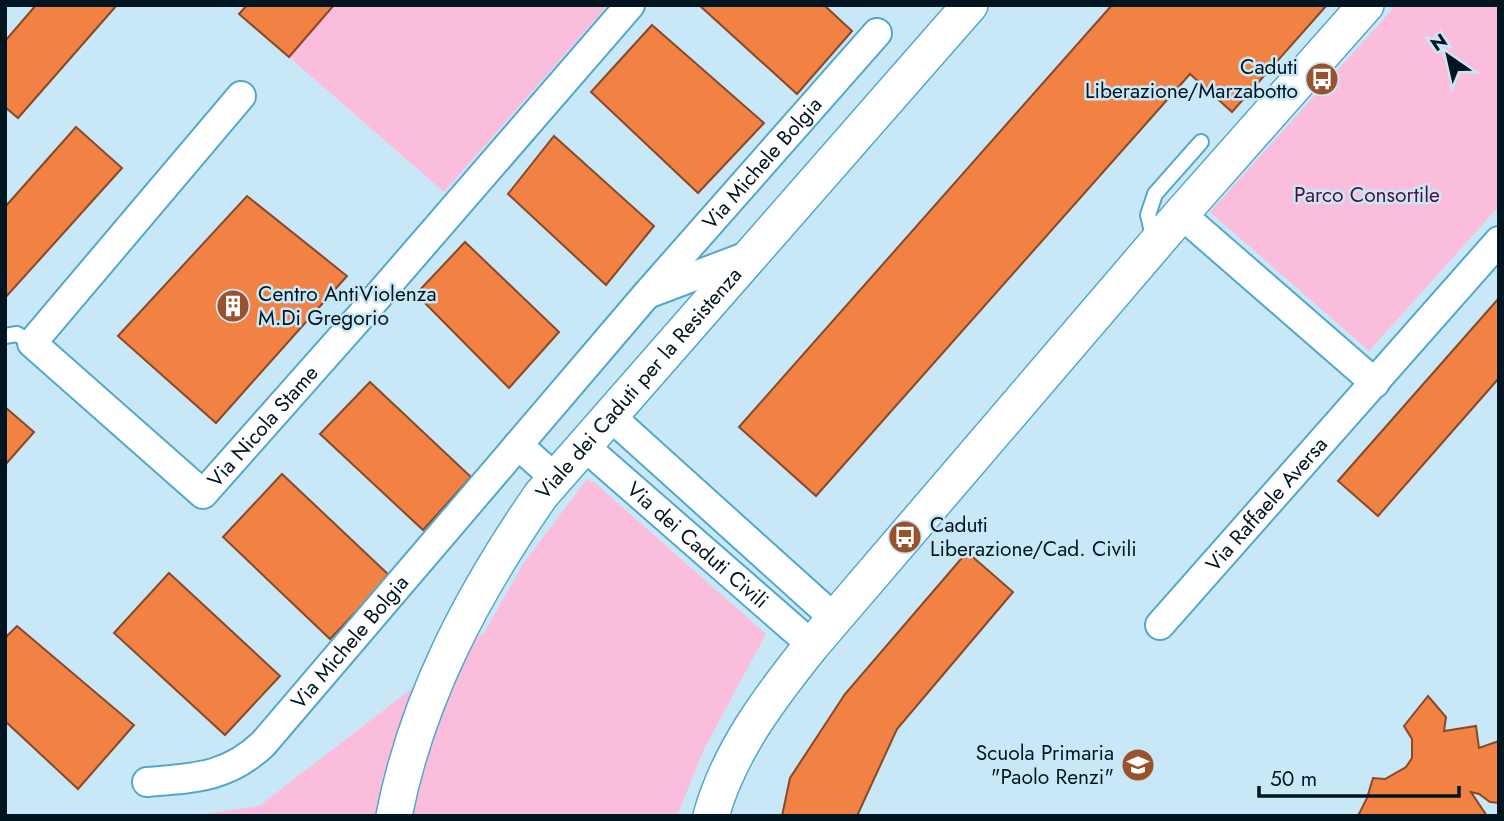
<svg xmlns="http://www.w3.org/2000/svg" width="1504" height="821" font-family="Jost,sans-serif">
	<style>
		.green { fill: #fabedc }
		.building { fill: #f28244; stroke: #874927; stroke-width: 2 }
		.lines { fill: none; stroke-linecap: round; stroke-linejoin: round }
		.service-casing { stroke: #53a8ca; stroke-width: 18 }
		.minor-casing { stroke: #53a8ca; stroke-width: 32 }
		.tertiary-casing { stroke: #53a8ca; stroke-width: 38 }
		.service { stroke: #fff; stroke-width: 14 }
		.minor { stroke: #fff; stroke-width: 28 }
		.tertiary { stroke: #fff; stroke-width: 35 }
		.labels { text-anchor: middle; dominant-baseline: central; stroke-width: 5; stroke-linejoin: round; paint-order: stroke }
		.poi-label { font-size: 21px; fill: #00151f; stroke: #c9e8f7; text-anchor: end }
		.street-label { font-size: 21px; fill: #00151f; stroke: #c9e8f7 }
		.park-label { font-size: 21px; fill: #530c39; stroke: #c9e8f7 }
	</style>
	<rect width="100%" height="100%" fill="#c9e8f7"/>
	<g class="green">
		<polygon points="334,5 608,5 444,192 289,57"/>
		<polygon points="1396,5 1499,5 1499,206 1369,351 1210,212"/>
		<polygon points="587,479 595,483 766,634 704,749 677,816 190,816 259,806 484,633 523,564"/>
	</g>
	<g class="building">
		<polygon points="36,5 117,5 18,118 5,107 5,41"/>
		<polygon points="247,5 334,5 289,57 239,14"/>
		<polygon points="699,5 824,5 852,31 797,94"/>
		<polygon points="1112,5 1327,5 1232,112 1190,74 816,496 739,427"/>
		<polygon points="652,25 764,123 698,193 591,92"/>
		<polygon points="76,127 122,168 5,298 5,207"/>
		<polygon points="554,136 654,226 606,285 508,194"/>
		<polygon points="247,196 347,276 216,423 118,336"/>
		<polygon points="465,242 559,332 509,388 416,294"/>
		<polygon points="1499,298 1499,378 1378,516 1338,481"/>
		<polygon points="370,382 471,477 423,530 320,434"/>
		<polygon points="5,407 34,432 5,465"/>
		<polygon points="282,474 390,576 330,639 223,537"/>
		<polygon points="967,552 1013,592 897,729 857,816 782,816 790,778 845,694"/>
		<polygon points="169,573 280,676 225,735 114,633"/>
		<polygon points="17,626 134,725 78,789 5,721 5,638"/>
		<polygon points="1428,696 1446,717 1444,731 1476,726 1479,748 1499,741 1499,803 1490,802 1479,794 1471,792 1487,816 1358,816 1367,798 1373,778 1385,779 1406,767 1412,758 1412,739 1404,726"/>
	</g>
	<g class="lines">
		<defs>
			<g id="service">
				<polyline points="1154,240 1148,215 1155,194 1201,142"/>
				<polyline points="5,336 17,334 32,343"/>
			</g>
			<g id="minor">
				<path id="s1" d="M 241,96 L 32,343 L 203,494 L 366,310 L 630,5"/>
				<polyline points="1181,214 1375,383"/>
				<polyline points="650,293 750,255"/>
				<polyline points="609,415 834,618"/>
				<polyline points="518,445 555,478"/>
				<path id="s2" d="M 583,445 L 812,645"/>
				<path id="s3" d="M 1160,625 L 1499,241"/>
				<path id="s4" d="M 147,782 C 194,778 227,778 263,744 L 647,294 L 877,33"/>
			</g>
			<g id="tertiary">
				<path id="s5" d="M 394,816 C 417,698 473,593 541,495 L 970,5"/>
				<path d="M 711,816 C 729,751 771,696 812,645 L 1181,214 L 1366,5"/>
			</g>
		</defs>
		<use href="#service" class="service-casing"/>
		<use href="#minor" class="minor-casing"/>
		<use href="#tertiary" class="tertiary-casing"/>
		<use href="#service" class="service"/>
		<use href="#minor" class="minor"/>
		<use href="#tertiary" class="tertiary"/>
	</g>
	<defs>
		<symbol id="bus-disc" viewBox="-11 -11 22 22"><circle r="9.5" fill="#99522b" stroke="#c9e8f7"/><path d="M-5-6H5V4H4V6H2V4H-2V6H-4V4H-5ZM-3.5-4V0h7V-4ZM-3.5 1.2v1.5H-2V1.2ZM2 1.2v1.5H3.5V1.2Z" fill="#fff"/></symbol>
		<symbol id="building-disc" viewBox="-11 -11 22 22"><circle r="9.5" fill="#99522b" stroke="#c9e8f7"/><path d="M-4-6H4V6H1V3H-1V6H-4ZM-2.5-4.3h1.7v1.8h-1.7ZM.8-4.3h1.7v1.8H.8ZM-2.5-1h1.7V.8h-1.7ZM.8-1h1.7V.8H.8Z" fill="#fff"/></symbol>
		<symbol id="school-disc" viewBox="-11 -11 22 22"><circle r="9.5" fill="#99522b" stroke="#c9e8f7"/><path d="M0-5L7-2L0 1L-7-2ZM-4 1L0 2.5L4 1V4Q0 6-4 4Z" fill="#fff"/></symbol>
	</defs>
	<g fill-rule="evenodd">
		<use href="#bus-disc" x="1303" y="60" width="38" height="38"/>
		<use href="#building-disc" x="214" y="287" width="38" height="38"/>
		<use href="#bus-disc" x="886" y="518" width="38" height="38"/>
		<use href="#school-disc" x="1119" y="746" width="38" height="38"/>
	</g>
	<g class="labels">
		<g class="poi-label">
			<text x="1298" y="67">Caduti<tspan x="1298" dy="24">Liberazione/Marzabotto</tspan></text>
			<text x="258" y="294" text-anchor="start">Centro AntiViolenza<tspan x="258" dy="24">M.Di Gregorio</tspan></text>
			<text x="930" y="525" text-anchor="start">Caduti<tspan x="930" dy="24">Liberazione/Cad. Civili</tspan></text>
			<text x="1114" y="753">Scuola Primaria<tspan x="1114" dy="24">"Paolo Renzi"</tspan></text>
		</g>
		<g class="street-label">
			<text stroke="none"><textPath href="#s4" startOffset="891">Via Michele Bolgia</textPath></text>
			<text stroke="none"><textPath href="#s5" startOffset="504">Viale dei Caduti per la Resistenza</textPath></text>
			<text stroke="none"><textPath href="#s1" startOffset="642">Via Nicola Stame</textPath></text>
			<text stroke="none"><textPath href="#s3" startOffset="161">Via Raffaele Aversa</textPath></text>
			<text stroke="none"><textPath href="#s2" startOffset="152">Via dei Caduti Civili</textPath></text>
			<text stroke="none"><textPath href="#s4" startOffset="259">Via Michele Bolgia</textPath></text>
		</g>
		<g class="park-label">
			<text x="1367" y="195">Parco Consortile</text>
		</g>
	</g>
	<rect width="1504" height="821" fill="none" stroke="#00151f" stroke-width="14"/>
	<g transform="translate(1448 56) rotate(326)" stroke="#c9e8f7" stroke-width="5" paint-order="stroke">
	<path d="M0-5L12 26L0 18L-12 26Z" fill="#00151f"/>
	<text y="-10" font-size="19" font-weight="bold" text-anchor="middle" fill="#00151f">N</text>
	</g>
	<path d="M1259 786v10h200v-10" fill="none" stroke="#00151f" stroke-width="3.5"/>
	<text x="1270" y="786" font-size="21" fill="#00151f" stroke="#c9e8f7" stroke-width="5" paint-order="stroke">50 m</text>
</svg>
